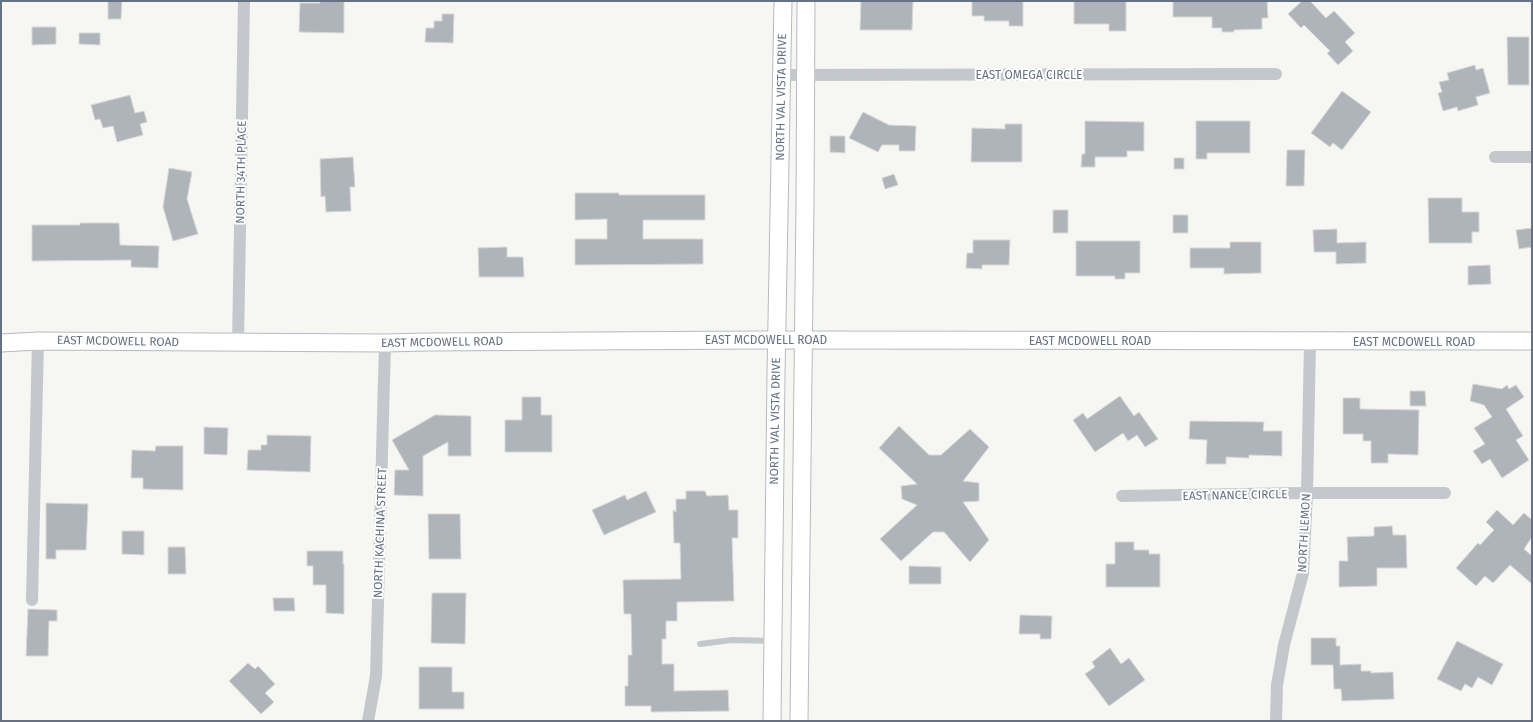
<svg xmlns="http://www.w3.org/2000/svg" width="1533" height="722" font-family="'Fira Sans',sans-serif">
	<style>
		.building { fill: #afb4bb; stroke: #d8d8d6 }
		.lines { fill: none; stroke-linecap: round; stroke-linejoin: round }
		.secondary-casing { stroke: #b6bac0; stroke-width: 19 }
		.lane { stroke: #c4c7cb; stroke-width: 6 }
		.street { stroke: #c4c7cb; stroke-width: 12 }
		.secondary { stroke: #fff; stroke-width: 17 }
		.labels { text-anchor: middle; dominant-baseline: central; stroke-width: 4; stroke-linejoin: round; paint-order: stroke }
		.street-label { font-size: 12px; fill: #667184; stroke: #fff }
	</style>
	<rect width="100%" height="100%" fill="#f6f7f3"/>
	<g class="building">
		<polygon points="108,1 122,1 121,19 108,19"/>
		<polygon points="320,1 344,1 344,33 299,32 300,3 320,3"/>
		<polygon points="861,1 913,1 912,30 860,30"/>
		<polygon points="972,1 1023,1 1023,26 1009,26 1009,21 984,21 984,16 972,16"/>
		<polygon points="1074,1 1126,1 1126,31 1109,31 1109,24 1074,24"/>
		<polygon points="1173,1 1267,1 1268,18 1262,18 1262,29 1234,30 1234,32 1222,32 1222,28 1212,28 1212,17 1173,17"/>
		<polygon points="1302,1 1310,1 1326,18 1334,11 1355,33 1345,42 1353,51 1338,65 1327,53 1330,51 1304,25 1301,28 1288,14"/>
		<polygon points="442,14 454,14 453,43 425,42 426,28 434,28 434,21 442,21"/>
		<polygon points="32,27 56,27 56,44 32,45"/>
		<polygon points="79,33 100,33 100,45 79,44"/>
		<polygon points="1507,37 1529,37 1529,85 1508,85"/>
		<polygon points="1475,65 1476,70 1483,68 1490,93 1476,97 1478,105 1458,111 1457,107 1443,111 1438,93 1442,92 1439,82 1449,80 1447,73"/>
		<polygon points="1342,91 1371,112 1342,150 1333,143 1330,147 1311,133"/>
		<polygon points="130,95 135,113 144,111 147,122 140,124 143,135 117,142 113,126 103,128 100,119 95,120 91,105"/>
		<polygon points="863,112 889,125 916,126 915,151 899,151 899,145 882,145 878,152 849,138"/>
		<polygon points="1085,121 1144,122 1144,151 1127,151 1127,157 1095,157 1095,167 1081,167 1082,154 1085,154"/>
		<polygon points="1196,121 1250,121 1250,153 1207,153 1207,159 1196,159"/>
		<polygon points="1005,124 1022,124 1022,162 971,162 972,128 1005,129"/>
		<polygon points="830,136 845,136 845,153 830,152"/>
		<polygon points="1287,150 1305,150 1304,186 1286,186"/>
		<polygon points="353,157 355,187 350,187 351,211 326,212 325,196 321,197 320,159"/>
		<rect x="1174" y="158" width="10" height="11"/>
		<polygon points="169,168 192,172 187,199 198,234 173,241 163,207"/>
		<polygon points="894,174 898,185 885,189 882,178"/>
		<polygon points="575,193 619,193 619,195 705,195 705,220 643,220 643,239 703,239 703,264 575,265 575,239 607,239 607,219 575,220"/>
		<polygon points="1428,198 1462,198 1462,212 1479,212 1479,232 1472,232 1472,243 1429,243"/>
		<rect x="1053" y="210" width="15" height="23"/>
		<rect x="1173" y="215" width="15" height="18"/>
		<polygon points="80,223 119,223 120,245 159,246 158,268 131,267 131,260 32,261 32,225 80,225"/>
		<polygon points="1532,228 1532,247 1519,249 1516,230"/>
		<polygon points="1337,229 1337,243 1366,242 1366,263 1336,264 1336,252 1314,252 1313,230"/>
		<polygon points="973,240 1010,240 1009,265 982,265 982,269 966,268 967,253 973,253"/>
		<polygon points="1076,241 1140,241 1140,273 1125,273 1125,279 1115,279 1115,276 1076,276"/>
		<polygon points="1230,242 1261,242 1261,273 1224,274 1224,268 1190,268 1190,248 1230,248"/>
		<polygon points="507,247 507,257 523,257 524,277 479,277 478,248"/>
		<polygon points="1490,265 1491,284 1468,285 1468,266"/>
		<polygon points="1473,384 1502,389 1507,385 1509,389 1516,385 1524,397 1506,409 1523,436 1516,440 1529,460 1502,478 1490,459 1482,464 1473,451 1485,444 1474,428 1492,417 1484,405 1470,401"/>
		<polygon points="1410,391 1425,391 1426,406 1410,406"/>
		<polygon points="1120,396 1134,416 1139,412 1158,439 1145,447 1137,435 1128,441 1123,433 1095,452 1073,420 1083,413 1087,419"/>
		<polygon points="522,397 541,397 541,415 552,415 552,452 505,452 505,420 522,420"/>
		<polygon points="1343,398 1360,398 1360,409 1419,410 1418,455 1388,454 1388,463 1371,463 1371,441 1363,441 1363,434 1343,434"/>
		<polygon points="435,415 471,416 471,456 448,456 448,442 423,456 423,496 394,495 395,470 409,470 392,440"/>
		<polygon points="1190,421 1264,422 1263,431 1282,431 1282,456 1249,455 1249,458 1226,457 1226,464 1206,464 1207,440 1189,439"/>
		<polygon points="899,426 929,455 941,455 970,429 989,447 963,481 979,483 979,501 963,502 989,540 970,562 944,532 933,532 901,561 880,539 917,505 902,499 901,486 917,484 879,448"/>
		<polygon points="204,427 228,428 227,455 204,454"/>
		<polygon points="267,435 311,436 310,472 247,470 248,450 261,450 261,445 267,445"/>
		<polygon points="156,446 183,446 183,490 143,489 143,478 131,478 132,450 155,451"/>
		<polygon points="646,491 656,512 604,535 592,510 625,495 627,500"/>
		<polygon points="686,491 705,491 707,496 728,495 729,510 738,510 738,538 732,538 734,601 677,602 677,621 666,621 666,639 662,639 662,664 674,664 674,691 728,690 729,711 651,712 651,706 625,706 625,686 628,686 628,655 632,655 631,614 624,614 623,580 681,579 680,543 674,543 673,510 676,512 676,499 686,499"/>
		<polygon points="46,503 88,504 86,550 56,550 56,559 46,559"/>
		<polygon points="1497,510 1513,525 1524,513 1532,520 1532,537 1524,549 1532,556 1532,584 1510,565 1493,583 1485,576 1476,586 1456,568 1478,543 1480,545 1494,530 1486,522"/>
		<polygon points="428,514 460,514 461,559 429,559"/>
		<polygon points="1392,526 1393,535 1406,535 1407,568 1377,568 1377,586 1339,587 1339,561 1348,561 1347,537 1374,536 1374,527"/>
		<polygon points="122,531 144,531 144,555 122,554"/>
		<polygon points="1115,542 1134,542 1134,550 1149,550 1149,554 1160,554 1160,587 1106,587 1106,564 1115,564"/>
		<polygon points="168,547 185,547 186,574 168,574"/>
		<polygon points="307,551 343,551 343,564 344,564 344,614 326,613 326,585 313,585 313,566 307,566"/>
		<polygon points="909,566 941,567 941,584 909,584"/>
		<polygon points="432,593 466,593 465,644 431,643"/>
		<polygon points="273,598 294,598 295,611 274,611"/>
		<polygon points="28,609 57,610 57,621 49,621 48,656 26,656"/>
		<polygon points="1020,615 1052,616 1051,639 1040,639 1040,634 1019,634"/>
		<polygon points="1311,638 1336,638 1336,646 1340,646 1340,665 1361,664 1361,671 1371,671 1371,673 1393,672 1394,699 1342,701 1341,689 1334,689 1333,665 1311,665"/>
		<polygon points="1457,641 1503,664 1492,685 1478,677 1472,688 1465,684 1461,691 1437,679"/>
		<polygon points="1110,648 1121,664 1129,658 1145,680 1109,706 1085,674 1095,667 1092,662"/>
		<polygon points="248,663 255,669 258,666 275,684 265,693 274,702 261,714 229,681"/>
		<polygon points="419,667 452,667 452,692 464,692 464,709 419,709"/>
	</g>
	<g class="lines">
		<defs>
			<g id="secondary">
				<polyline points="1,343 38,341 385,343 428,342 759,340 1532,341"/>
				<polyline points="772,721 776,374 783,1"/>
				<polyline points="799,721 805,204 806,1"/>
			</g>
		</defs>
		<use href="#secondary" class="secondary-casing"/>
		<polyline class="lane" points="700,644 732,640 772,641"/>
		<g class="street">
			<polyline points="782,75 1276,74"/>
			<polyline points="1495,157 1532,157"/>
			<polyline points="238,342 244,1"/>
			<polyline points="1122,496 1307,493 1445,493"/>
			<polyline points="32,600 38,341"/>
			<polyline points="368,721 376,676 385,343"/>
			<polyline points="1276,721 1277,685 1284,645 1303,573 1307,493 1310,342"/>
		</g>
		<use href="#secondary" class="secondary"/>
	</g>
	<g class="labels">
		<g class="street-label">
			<text x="1029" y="75">EAST OMEGA CIRCLE</text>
			<text transform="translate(781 97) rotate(-89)">NORTH VAL VISTA DRIVE</text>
			<text transform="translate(241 172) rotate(-89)">NORTH 34TH PLACE</text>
			<text x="766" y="340">EAST MCDOWELL ROAD</text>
			<text transform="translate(118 341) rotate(1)">EAST MCDOWELL ROAD</text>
			<text x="1090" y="341">EAST MCDOWELL ROAD</text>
			<text transform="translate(442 342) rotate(-1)">EAST MCDOWELL ROAD</text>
			<text x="1414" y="342">EAST MCDOWELL ROAD</text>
			<text transform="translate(775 421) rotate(-89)">NORTH VAL VISTA DRIVE</text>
			<text transform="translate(1235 495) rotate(-1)">EAST NANCE CIRCLE</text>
			<text transform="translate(380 533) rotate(-88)">NORTH KACHINA STREET</text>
			<text transform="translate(1304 533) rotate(-87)">NORTH LEMON</text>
		</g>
	</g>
	<rect width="1533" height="722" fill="none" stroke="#667184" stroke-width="4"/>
</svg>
